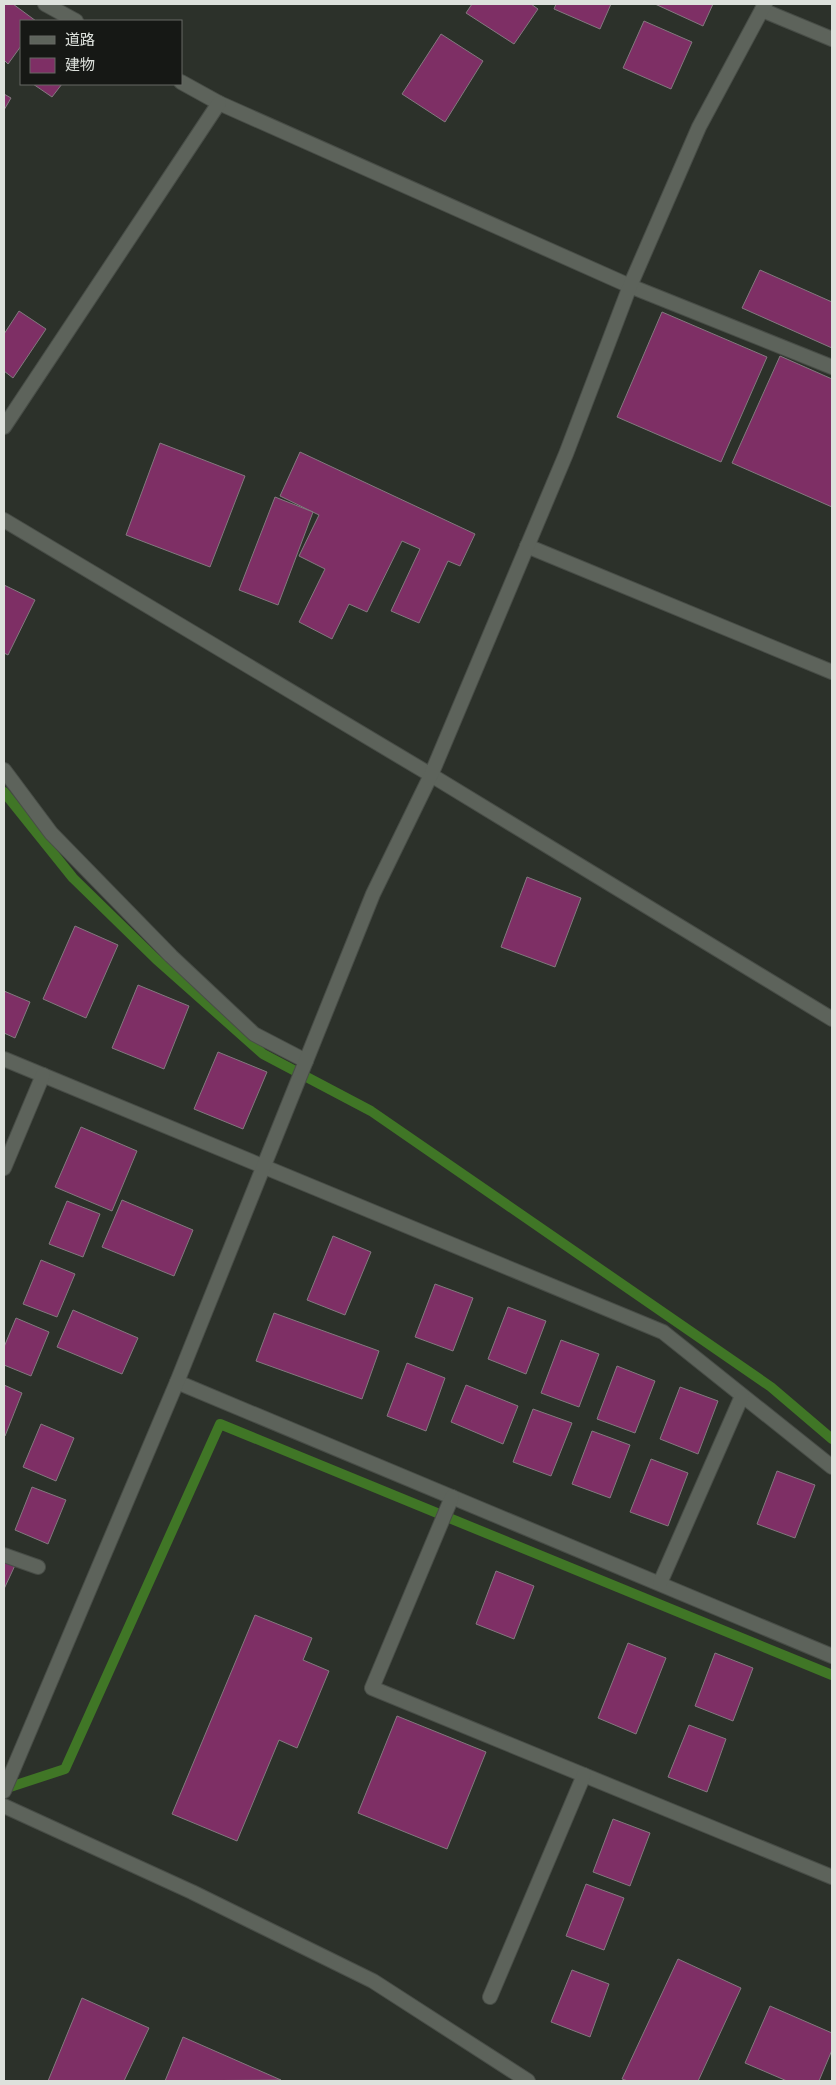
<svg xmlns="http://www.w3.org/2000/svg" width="836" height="2085" font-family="Bitter,'Noto Sans JP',serif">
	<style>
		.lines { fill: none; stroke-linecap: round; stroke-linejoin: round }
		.stream { stroke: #407626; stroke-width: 10 }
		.building { fill: #7e2f65; stroke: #83797f }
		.minor-casing { stroke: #484d47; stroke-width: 16 }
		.tertiary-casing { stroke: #484d47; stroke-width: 16 }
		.minor { stroke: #5d635b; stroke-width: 14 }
		.tertiary { stroke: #5d635b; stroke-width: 14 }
	</style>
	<rect width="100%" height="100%" fill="#2c312a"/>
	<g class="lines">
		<g class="stream">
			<polyline points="4,792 73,878 156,959 263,1054 371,1111 771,1387 832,1439"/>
			<polyline points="4,1789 65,1769 220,1424 832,1675"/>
		</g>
	</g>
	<g class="building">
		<polygon points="4,4 13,4 36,21 21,21 21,46 8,64 4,60"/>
		<polygon points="472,4 531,4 538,9 514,44 466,13"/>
		<polygon points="556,4 611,4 600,29 554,9"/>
		<polygon points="655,4 713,4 703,26"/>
		<polygon points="644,21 692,42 671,89 623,68"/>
		<polygon points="441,34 483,61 445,122 402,94"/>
		<polygon points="33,84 62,84 52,97"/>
		<polygon points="4,94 11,98 4,110"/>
		<polygon points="760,270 832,302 832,348 742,308"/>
		<polygon points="19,311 46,329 13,378 4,371 4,334"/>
		<polygon points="662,312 767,357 721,462 617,417"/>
		<polygon points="780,356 832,379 832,507 732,463"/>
		<polygon points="160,443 245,476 210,567 126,535"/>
		<polygon points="300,452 475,534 460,566 448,561 419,623 391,611 420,549 402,541 367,612 349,604 332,639 299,622 325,569 299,556 319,515 280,496"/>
		<polygon points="275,497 313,512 278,605 239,590"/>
		<polygon points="4,585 35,600 8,655 4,653"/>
		<polygon points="527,877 581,898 555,967 501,947"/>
		<polygon points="75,926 118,945 86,1018 43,999"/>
		<polygon points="138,985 189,1006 164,1069 112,1048"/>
		<polygon points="4,991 30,1002 15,1038 4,1033"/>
		<polygon points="218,1052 267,1072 243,1129 194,1109"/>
		<polygon points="81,1127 137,1151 112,1211 55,1187"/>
		<polygon points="122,1200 193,1230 174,1276 102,1247"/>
		<polygon points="67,1201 100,1214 83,1257 49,1244"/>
		<polygon points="333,1236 371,1252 345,1315 307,1300"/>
		<polygon points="41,1260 75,1274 57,1317 23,1304"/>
		<polygon points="435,1284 473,1298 453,1351 415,1337"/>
		<polygon points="508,1307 546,1321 526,1374 488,1359"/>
		<polygon points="73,1310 138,1338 122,1374 57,1347"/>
		<polygon points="274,1313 379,1351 362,1399 256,1361"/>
		<polygon points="16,1318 49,1332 31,1376 4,1365 4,1347"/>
		<polygon points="561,1340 599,1354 579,1407 541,1393"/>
		<polygon points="407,1363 445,1378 426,1431 387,1416"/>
		<polygon points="617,1366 655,1381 635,1433 597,1419"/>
		<polygon points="4,1385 22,1393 5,1436 4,1436"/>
		<polygon points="466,1385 518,1406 503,1444 451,1422"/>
		<polygon points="680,1387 718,1401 698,1454 660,1439"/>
		<polygon points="533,1409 572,1423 551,1476 513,1462"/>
		<polygon points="41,1424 74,1438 56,1481 23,1467"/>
		<polygon points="592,1431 630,1445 610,1498 572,1484"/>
		<polygon points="651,1459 688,1473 668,1526 630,1512"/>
		<polygon points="777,1471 815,1485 795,1538 757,1524"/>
		<polygon points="32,1487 66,1500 48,1544 15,1530"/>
		<polygon points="4,1555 17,1561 4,1589"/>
		<polygon points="496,1571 534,1586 514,1639 476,1624"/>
		<polygon points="255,1615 312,1638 303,1660 329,1671 297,1748 279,1740 237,1841 172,1814"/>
		<polygon points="628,1643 666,1658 636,1734 598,1718"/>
		<polygon points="715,1653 753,1668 733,1721 695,1706"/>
		<polygon points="397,1716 486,1752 447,1849 358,1813"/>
		<polygon points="689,1725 726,1739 707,1792 668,1777"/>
		<polygon points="613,1819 650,1833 630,1886 593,1872"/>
		<polygon points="586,1884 624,1898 604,1950 566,1936"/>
		<polygon points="678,1959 741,1988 698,2081 628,2081 622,2079"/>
		<polygon points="572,1970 609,1984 590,2037 551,2022"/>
		<polygon points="82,1998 149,2028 124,2081 48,2081"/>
		<polygon points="770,2006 832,2033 832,2050 819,2081 787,2081 745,2063"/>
		<polygon points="183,2037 281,2080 165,2081"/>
	</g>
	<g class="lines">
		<defs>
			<g id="minor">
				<polyline points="45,4 76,21"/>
				<polyline points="762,10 832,39"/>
				<polyline points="181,82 219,103 630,286 832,367"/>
				<polyline points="4,427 219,103"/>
				<polyline points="527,546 832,672"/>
				<polyline points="4,770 51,833 171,956 254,1034 306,1061"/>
				<polyline points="431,775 832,1019"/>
				<polyline points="4,1059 663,1332 832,1467"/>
				<polyline points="4,1168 43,1075"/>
				<polyline points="177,1382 832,1656"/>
				<polyline points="452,1497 372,1688 832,1877"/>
				<polyline points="4,1555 38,1567"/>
				<polyline points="660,1583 742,1396"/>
				<polyline points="490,1997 584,1775"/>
			</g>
			<g id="tertiary">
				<polyline points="4,520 431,775"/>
				<polyline points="4,1791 177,1382 373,894 431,775 566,454 630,286 699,127 765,4"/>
				<polyline points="4,1806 192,1892 373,1981 528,2081"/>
			</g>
		</defs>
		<use href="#minor" class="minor-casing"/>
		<use href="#tertiary" class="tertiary-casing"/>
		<use href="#minor" class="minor"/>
		<use href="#tertiary" class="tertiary"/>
	</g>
	<rect width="836" height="2085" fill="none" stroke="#dde1dc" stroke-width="10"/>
	<rect x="20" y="20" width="162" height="65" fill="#161815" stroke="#666865"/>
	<rect x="30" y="36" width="25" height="8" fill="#5d635b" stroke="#666865"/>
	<text x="65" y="45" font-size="15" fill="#dde1dc">道路</text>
	<rect x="30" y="58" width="25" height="15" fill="#7e2f65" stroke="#666865"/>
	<text x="65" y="70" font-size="15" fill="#dde1dc">建物</text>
</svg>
